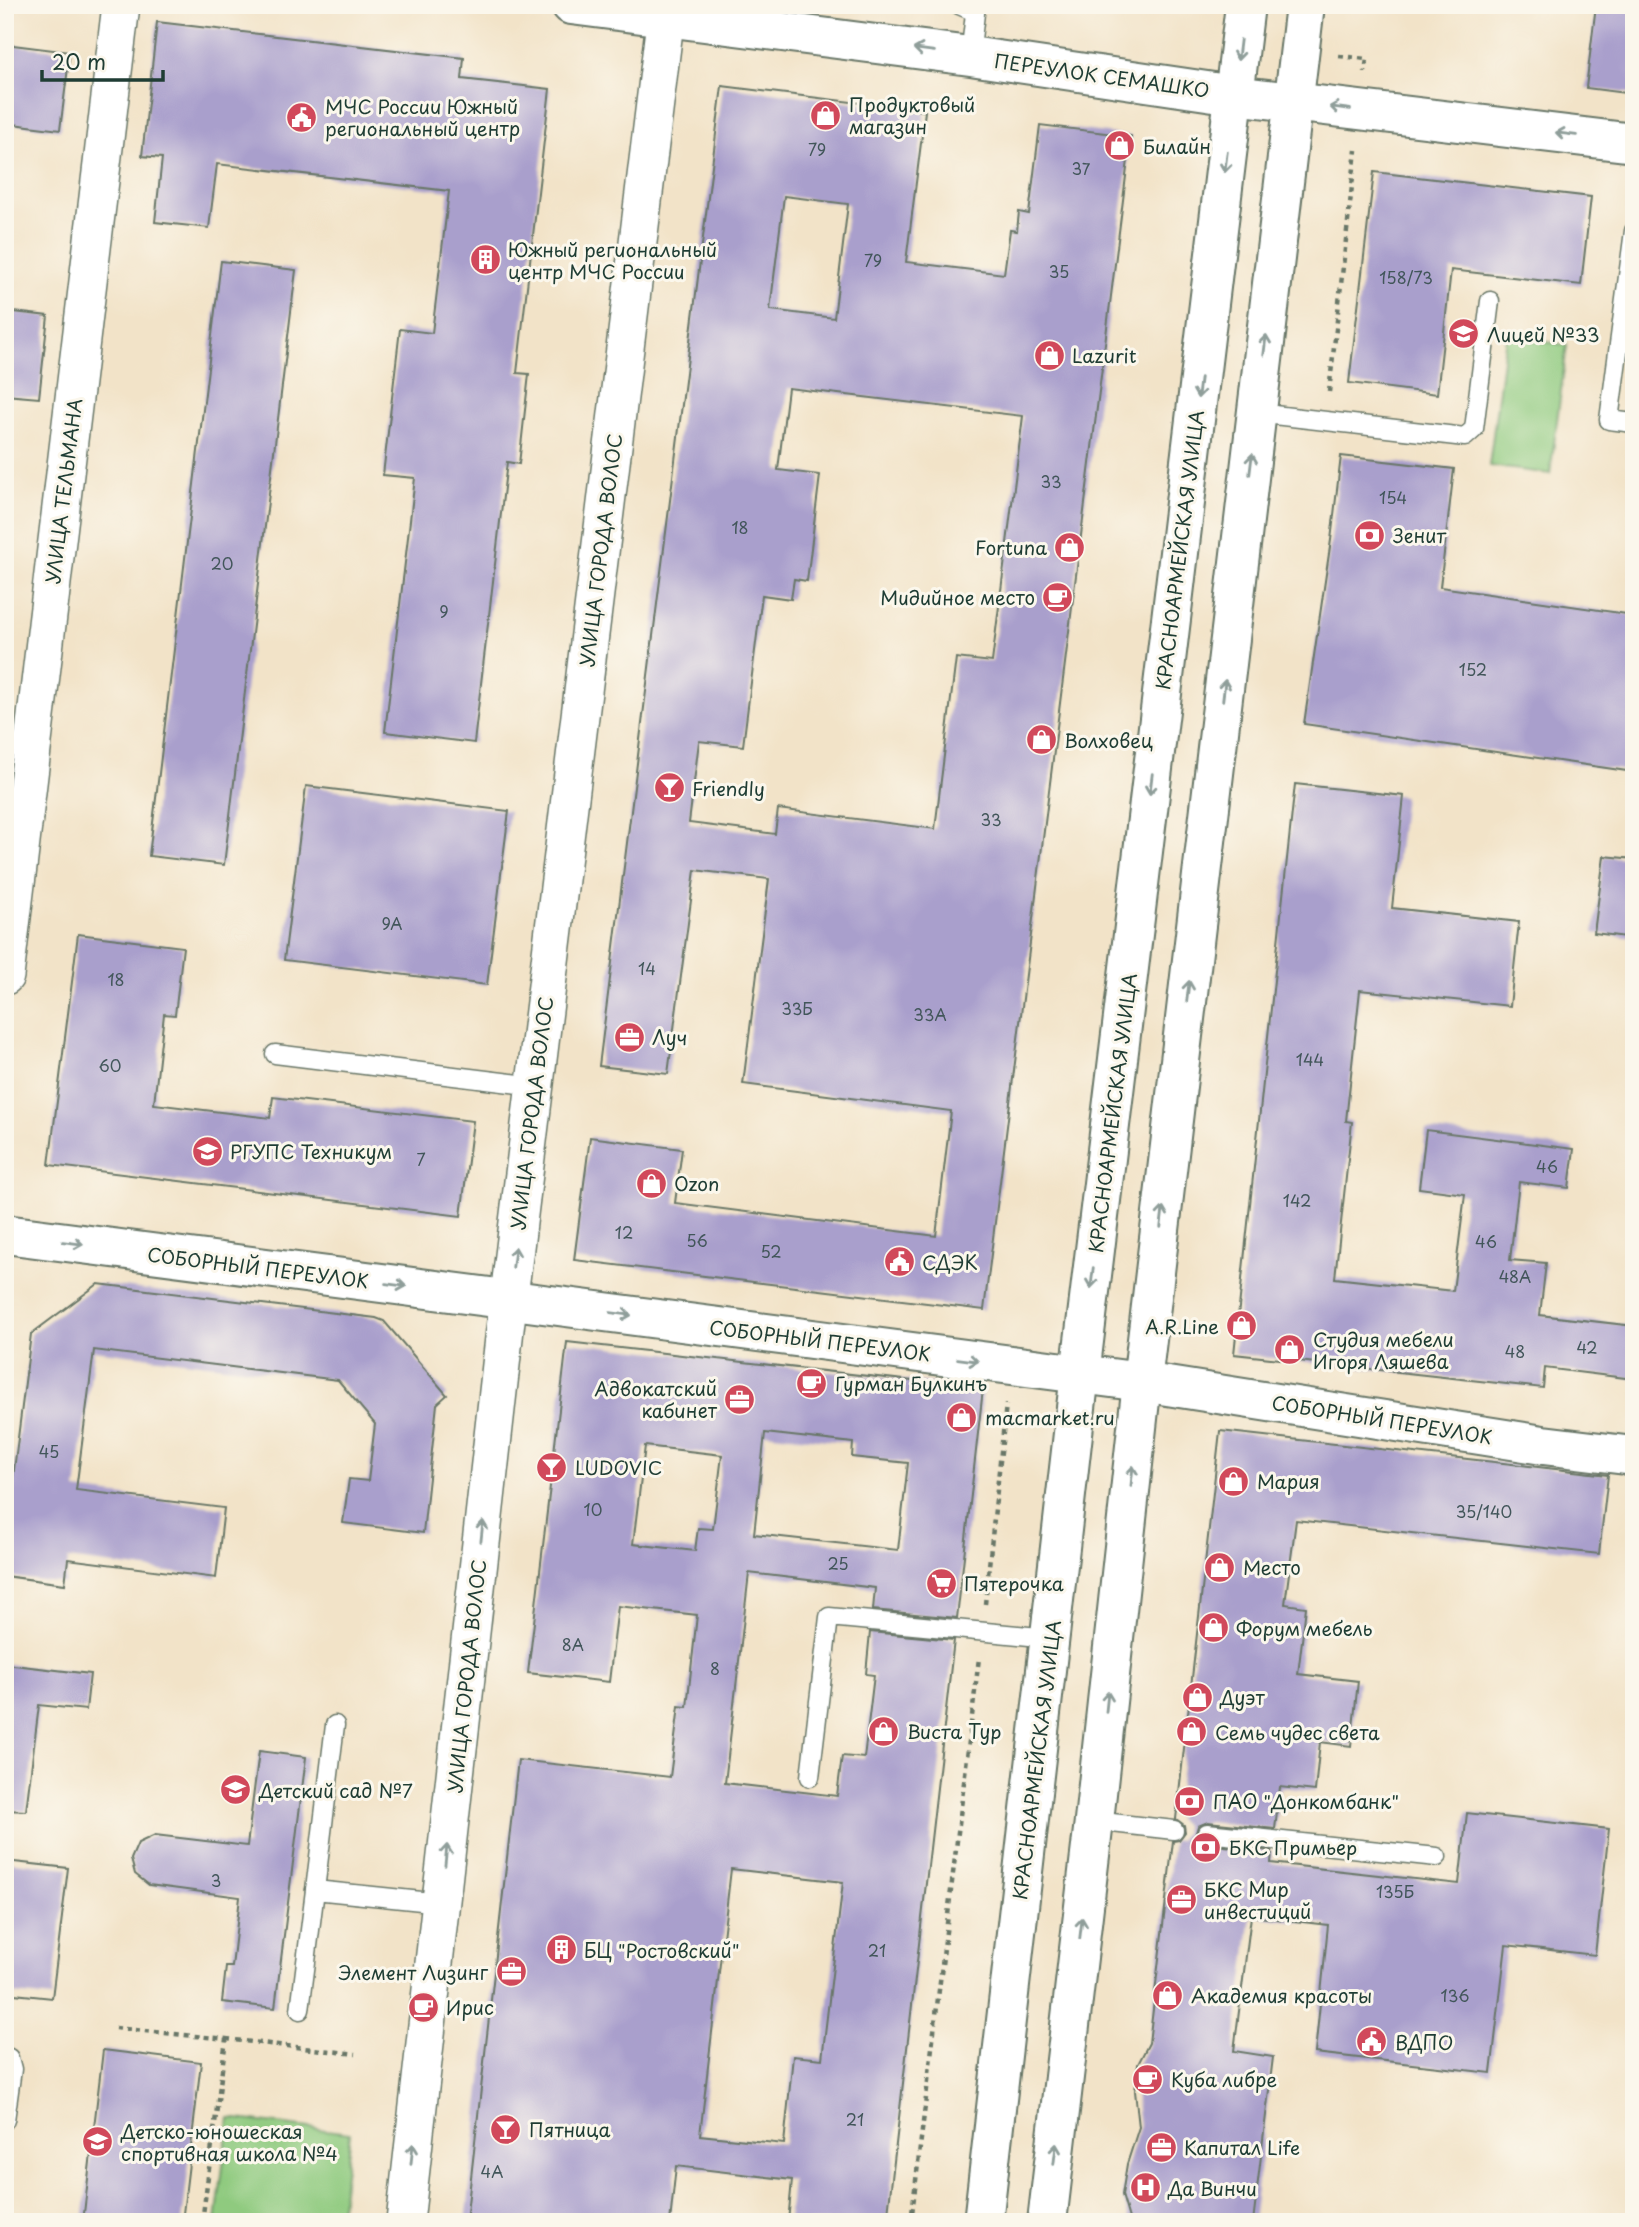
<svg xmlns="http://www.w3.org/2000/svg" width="1639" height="2227" font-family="'Playpen Sans',sans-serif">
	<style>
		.green { fill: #8fca7f; stroke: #57845a; stroke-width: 2 }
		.building { fill: #a99fcc; fill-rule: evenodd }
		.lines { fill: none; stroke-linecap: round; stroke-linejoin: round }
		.lane-casing { stroke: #697768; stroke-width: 21 }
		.street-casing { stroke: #697768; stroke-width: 40 }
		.secondary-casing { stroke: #697768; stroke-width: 42 }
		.primary-casing { stroke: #697768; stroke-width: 42 }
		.path { stroke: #697768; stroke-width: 4.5; stroke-dasharray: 5 5; stroke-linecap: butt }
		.lane { stroke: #fff; stroke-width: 18 }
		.street { stroke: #fff; stroke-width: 37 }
		.secondary { stroke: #fff; stroke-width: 38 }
		.primary { stroke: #fff; stroke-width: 38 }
		.oneway { stroke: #8f9e9a }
		.labels { text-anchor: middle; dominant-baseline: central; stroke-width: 6; stroke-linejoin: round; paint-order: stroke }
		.number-label { font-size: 16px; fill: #42565a }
		.street-label { font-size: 19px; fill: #1f3d34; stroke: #fbf7ec }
		.poi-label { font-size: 19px; fill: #1f3d34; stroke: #fbf7ec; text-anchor: start }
	</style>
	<rect width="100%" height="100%" fill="#fbf7ec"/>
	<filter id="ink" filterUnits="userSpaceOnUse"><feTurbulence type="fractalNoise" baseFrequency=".0143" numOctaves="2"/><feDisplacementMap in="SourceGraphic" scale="14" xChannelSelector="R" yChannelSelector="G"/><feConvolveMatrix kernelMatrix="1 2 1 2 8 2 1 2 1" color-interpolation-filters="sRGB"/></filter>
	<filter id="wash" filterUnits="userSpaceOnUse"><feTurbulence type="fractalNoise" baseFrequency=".00686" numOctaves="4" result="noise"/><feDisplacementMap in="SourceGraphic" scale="28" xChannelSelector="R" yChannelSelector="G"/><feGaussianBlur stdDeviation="1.57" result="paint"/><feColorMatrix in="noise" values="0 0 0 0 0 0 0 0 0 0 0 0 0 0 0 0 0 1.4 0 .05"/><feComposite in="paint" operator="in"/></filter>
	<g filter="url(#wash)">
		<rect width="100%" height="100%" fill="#f2e3c8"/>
		<g class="green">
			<polygon points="1506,336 1567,345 1550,474 1489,466"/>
			<polygon points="229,2118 350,2133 339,2222 216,2222"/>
		</g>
		<g id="blocks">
			<g class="building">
				<polygon points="1596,5 1634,5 1634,94 1586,88"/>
				<polygon points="157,22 464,58 462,79 550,89 517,373 529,374 519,464 507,462 474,743 385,732 415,478 383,475 400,329 432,333 449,191 217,164 209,228 155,222 162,158 142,156"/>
				<polygon points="5,44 70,52 60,130 5,123"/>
				<path d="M 722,86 L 925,111 L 906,262 L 1004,274 L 1010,230 L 1017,231 L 1019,212 L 1029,214 L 1040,125 L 1131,136 L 984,1310 L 574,1260 L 590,1137 L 682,1149 L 675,1203 L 936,1236 L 951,1111 L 743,1084 L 769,879 L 695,870 L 668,1074 L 599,1066 ZM 784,196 L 848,204 L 834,318 L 770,310 ZM 788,388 L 1023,416 L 992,662 L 956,658 L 935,829 L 778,809 L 775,834 L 689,823 L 699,741 L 743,746 L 762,595 L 791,599 L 794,579 L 807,581 L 820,475 L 778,470 Z"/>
				<polygon points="1374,172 1591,197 1581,285 1451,270 1437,394 1349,383"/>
				<polygon points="221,261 296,270 224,865 149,856"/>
				<polygon points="5,311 48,316 39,398 5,395"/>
				<polygon points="1341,456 1454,469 1440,587 1634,615 1634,772 1304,724 1331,540"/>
				<polygon points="1295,784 1404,796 1392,908 1519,922 1510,1006 1360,990 1346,1121 1352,1122 1335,1278 1453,1291 1465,1194 1419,1188 1426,1130 1574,1149 1569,1188 1519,1182 1510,1260 1546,1263 1540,1315 1634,1326 1634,1379 1545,1368 1543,1388 1234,1354"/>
				<polygon points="306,786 509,811 487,985 284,960"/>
				<polygon points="1604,856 1634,859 1634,938 1594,933"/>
				<polygon points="78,934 183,947 175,1015 164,1014 154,1104 270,1118 273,1097 473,1121 461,1216 49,1165"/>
				<polygon points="98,1284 376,1318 384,1321 447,1395 437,1404 423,1533 343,1523 349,1479 368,1481 375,1424 338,1380 94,1350 76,1490 224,1508 216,1578 68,1559 65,1584 5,1576 5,1542 31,1334"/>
				<path d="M 567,1342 L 983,1389 L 957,1618 L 873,1610 L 875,1588 L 749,1573 L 725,1783 L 837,1796 L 842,1756 L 864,1758 L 874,1675 L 866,1674 L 870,1632 L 954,1640 L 887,2222 L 788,2222 L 792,2180 L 676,2166 L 670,2222 L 466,2222 L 518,1760 L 670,1777 L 679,1706 L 687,1707 L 697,1615 L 618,1606 L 609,1682 L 528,1673 ZM 765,1433 L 853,1443 L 852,1457 L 908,1463 L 898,1550 L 754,1534 ZM 645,1446 L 722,1455 L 713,1529 L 698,1528 L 695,1551 L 633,1544 ZM 731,1869 L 843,1882 L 822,2059 L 793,2056 L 784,2144 L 700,2135 Z"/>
				<polygon points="1220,1431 1608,1475 1599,1554 1296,1520 1285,1604 1306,1607 1298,1674 1358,1681 1351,1746 1320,1742 1315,1791 1280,1787 1275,1829 1208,1822 1198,1826 1196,1833 1200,1842 1205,1844 1272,1851 1271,1863 1459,1884 1467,1813 1609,1829 1595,1955 1506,1945 1491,2073 1315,2053 1328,1925 1251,1916 1234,2051 1273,2057 1253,2222 1130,2222 1122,2195 1127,2164 1139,2127 1135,2091 1138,2064 1149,2043 1173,1841 1179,1840 1185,1832 1184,1825 1176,1819"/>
				<polygon points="5,1664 90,1674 86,1710 39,1705 26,1811 5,1810"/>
				<polygon points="259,1751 306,1757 275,2008 222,2002 226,1967 232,1967 240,1897 149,1885 135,1874 131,1859 138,1843 155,1835 247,1846"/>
				<polygon points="5,1861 68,1868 52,1998 5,1993"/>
				<polygon points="103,2050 201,2062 182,2222 83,2222"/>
			</g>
		</g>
	</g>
	<g filter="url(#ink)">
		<use href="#blocks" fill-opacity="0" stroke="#697768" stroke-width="2"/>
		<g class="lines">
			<defs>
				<g id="lane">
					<polyline points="959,5 975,12"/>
					<polyline points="970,56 976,5"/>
					<polyline points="1634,231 1609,420 1634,423"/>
					<polyline points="1257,413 1465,437 1474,429 1490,301"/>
					<polyline points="275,1054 535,1086"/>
					<polyline points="810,1777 829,1617 1050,1638"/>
					<polyline points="1094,1821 1174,1830"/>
					<polyline points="1207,1833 1437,1857"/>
					<polyline points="315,1890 335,1725"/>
					<polyline points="300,2010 315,1890 441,1903"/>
					<polyline points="5,2056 9,2058 12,2069 5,2120"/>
				</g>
				<g id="street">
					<polyline points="5,976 121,5"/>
					<polyline points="405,2222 505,1329 667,5"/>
				</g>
				<g id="secondary">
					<polyline points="571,5 970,56 1234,95 1634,143"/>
					<polyline points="5,1234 1142,1382 1543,1445 1634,1456"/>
				</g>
				<g id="primary">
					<polyline points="983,2222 1075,1416 1245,5"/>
					<polyline points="1047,2222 1094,1821 1142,1382 1305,5"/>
				</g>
			</defs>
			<use href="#lane" class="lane-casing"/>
			<use href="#street" class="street-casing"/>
			<use href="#secondary" class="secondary-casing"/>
			<use href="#primary" class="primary-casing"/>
			<g class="path">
				<polyline points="1339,56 1367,59 1365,72"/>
				<polyline points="1329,392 1356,150"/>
				<polyline points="985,1604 1006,1404"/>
				<polyline points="115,2028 226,2039 202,2222"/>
				<polyline points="226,2039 356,2054"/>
				<polyline points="911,2222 979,1658"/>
			</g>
			<use href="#lane" class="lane"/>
			<use href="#street" class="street"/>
			<use href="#secondary" class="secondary"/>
			<use href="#primary" class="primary"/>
		</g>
		<defs><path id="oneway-shaft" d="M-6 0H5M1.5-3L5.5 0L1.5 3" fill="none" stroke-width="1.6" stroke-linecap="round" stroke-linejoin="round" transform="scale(1.75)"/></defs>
		<g class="oneway">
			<use href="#oneway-shaft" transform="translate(924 50) rotate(-173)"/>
			<use href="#oneway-shaft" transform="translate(1239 50) rotate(97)"/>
			<use href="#oneway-shaft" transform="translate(1340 108) rotate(-173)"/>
			<use href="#oneway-shaft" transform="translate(1566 134) rotate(-173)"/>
			<use href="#oneway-shaft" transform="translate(1226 162) rotate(97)"/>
			<use href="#oneway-shaft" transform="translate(1265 345) rotate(-83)"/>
			<use href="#oneway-shaft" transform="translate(1199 388) rotate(97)"/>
			<use href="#oneway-shaft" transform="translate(1251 464) rotate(-83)"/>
			<use href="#oneway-shaft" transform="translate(1224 690) rotate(-83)"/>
			<use href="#oneway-shaft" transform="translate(1151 784) rotate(97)"/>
			<use href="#oneway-shaft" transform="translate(1188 991) rotate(-83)"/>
			<use href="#oneway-shaft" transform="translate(1162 1217) rotate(-83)"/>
			<use href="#oneway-shaft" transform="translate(73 1243) rotate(7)"/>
			<use href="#oneway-shaft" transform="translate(514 1257) rotate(-83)"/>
			<use href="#oneway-shaft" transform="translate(1092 1278) rotate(97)"/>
			<use href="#oneway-shaft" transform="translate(396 1285) rotate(7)"/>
			<use href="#oneway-shaft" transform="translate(621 1314) rotate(7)"/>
			<use href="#oneway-shaft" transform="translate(968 1360) rotate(7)"/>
			<use href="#oneway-shaft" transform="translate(1132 1476) rotate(-84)"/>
			<use href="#oneway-shaft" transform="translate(482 1531) rotate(-84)"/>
			<use href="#oneway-shaft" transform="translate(1107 1702) rotate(-84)"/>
			<use href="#oneway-shaft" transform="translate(446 1855) rotate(-84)"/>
			<use href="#oneway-shaft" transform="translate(1081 1928) rotate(-83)"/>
			<use href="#oneway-shaft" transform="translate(412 2154) rotate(-84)"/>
			<use href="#oneway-shaft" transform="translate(1055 2154) rotate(-83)"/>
		</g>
	</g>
	<defs>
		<symbol id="shop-disc" viewBox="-11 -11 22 22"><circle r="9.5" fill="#d1495b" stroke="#fbf7ec"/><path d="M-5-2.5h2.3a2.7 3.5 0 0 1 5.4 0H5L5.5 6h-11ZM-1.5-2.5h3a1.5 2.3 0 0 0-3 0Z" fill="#fff"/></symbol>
		<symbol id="civic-disc" viewBox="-11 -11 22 22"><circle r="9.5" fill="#d1495b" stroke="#fbf7ec"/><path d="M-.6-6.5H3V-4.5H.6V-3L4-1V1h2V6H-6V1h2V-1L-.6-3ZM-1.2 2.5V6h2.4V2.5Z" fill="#fff"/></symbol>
		<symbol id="building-disc" viewBox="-11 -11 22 22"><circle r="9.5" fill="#d1495b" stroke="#fbf7ec"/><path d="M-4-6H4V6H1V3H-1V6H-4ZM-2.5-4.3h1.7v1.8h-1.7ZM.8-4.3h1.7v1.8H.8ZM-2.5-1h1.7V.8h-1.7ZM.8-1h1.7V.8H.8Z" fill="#fff"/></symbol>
		<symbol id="school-disc" viewBox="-11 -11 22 22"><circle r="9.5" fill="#d1495b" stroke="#fbf7ec"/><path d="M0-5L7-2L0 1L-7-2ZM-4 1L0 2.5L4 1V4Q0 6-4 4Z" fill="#fff"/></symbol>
		<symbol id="bank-disc" viewBox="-11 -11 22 22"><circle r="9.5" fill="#d1495b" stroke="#fbf7ec"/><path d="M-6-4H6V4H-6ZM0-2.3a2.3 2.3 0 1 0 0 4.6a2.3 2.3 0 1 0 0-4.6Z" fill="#fff"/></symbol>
		<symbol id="cafe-disc" viewBox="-11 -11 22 22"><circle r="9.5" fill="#d1495b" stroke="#fbf7ec"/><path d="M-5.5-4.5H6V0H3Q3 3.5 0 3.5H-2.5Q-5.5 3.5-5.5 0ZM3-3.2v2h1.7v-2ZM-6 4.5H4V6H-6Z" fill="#fff"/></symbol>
		<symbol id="bar-disc" viewBox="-11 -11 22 22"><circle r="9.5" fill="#d1495b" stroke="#fbf7ec"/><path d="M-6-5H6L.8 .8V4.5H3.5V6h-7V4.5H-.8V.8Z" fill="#fff"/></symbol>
		<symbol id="office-disc" viewBox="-11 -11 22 22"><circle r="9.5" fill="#d1495b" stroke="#fbf7ec"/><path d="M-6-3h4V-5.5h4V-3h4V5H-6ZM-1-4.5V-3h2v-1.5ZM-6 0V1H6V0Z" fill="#fff"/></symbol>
		<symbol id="university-disc" viewBox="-11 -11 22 22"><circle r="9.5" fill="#d1495b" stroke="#fbf7ec"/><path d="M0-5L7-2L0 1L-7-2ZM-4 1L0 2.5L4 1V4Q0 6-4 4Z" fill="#fff"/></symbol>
		<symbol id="supermarket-disc" viewBox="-11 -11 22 22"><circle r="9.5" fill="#d1495b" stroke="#fbf7ec"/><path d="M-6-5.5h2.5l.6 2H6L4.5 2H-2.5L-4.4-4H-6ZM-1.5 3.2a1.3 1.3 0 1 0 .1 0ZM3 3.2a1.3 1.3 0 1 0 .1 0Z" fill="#fff"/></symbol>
		<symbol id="hospital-disc" viewBox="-11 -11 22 22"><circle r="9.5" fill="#d1495b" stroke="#fbf7ec"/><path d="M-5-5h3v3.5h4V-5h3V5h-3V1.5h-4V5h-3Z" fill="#fff"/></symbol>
	</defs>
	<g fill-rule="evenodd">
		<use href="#shop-disc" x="808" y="98" width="35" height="35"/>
		<use href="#civic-disc" x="284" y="100" width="35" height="35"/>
		<use href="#shop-disc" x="1102" y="128" width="35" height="35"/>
		<use href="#building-disc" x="468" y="242" width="35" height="35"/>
		<use href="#school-disc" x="1446" y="316" width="35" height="35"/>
		<use href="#shop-disc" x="1032" y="338" width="35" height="35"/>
		<use href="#bank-disc" x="1352" y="518" width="35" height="35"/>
		<use href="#shop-disc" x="1052" y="530" width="35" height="35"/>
		<use href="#cafe-disc" x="1040" y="580" width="35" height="35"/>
		<use href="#shop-disc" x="1024" y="722" width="35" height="35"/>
		<use href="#bar-disc" x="652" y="770" width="35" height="35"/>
		<use href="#office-disc" x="612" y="1020" width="35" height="35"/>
		<use href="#university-disc" x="190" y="1134" width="35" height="35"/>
		<use href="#shop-disc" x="634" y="1166" width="35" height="35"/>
		<use href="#civic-disc" x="882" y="1244" width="35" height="35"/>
		<use href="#shop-disc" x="1224" y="1308" width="35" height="35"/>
		<use href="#shop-disc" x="1272" y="1332" width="35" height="35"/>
		<use href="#cafe-disc" x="794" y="1366" width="35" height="35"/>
		<use href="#office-disc" x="722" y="1382" width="35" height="35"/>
		<use href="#shop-disc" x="944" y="1400" width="35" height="35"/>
		<use href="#bar-disc" x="534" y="1450" width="35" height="35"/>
		<use href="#shop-disc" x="1216" y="1464" width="35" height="35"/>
		<use href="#shop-disc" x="1202" y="1550" width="35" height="35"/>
		<use href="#supermarket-disc" x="924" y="1566" width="35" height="35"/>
		<use href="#shop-disc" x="1196" y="1610" width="35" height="35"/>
		<use href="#shop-disc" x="1180" y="1680" width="35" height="35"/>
		<use href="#shop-disc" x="866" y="1714" width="35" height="35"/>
		<use href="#shop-disc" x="1174" y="1714" width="35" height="35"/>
		<use href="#school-disc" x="218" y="1772" width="35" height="35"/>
		<use href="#bank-disc" x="1172" y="1784" width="35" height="35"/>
		<use href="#bank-disc" x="1188" y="1830" width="35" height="35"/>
		<use href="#office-disc" x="1164" y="1882" width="35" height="35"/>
		<use href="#building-disc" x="544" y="1932" width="35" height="35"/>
		<use href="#office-disc" x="494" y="1954" width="35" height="35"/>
		<use href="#shop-disc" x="1150" y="1978" width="35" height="35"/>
		<use href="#cafe-disc" x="406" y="1990" width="35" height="35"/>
		<use href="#civic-disc" x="1354" y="2024" width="35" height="35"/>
		<use href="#cafe-disc" x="1130" y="2062" width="35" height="35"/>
		<use href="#bar-disc" x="488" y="2112" width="35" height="35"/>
		<use href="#school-disc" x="80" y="2124" width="35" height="35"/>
		<use href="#office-disc" x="1144" y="2130" width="35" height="35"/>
		<use href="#hospital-disc" x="1128" y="2170" width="35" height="35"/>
	</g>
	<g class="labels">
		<g class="number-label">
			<text x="817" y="149">79</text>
			<text x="1081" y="168">37</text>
			<text x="873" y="260">79</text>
			<text x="1059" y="271">35</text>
			<text x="1406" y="277">158/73</text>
			<text x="1051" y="481">33</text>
			<text x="1393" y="497">154</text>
			<text x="740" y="527">18</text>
			<text x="222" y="563">20</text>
			<text x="444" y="611">9</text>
			<text x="1473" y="669">152</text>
			<text x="991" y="819">33</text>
			<text x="392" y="923">9А</text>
			<text x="647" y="968">14</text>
			<text x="116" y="979">18</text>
			<text x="797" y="1008">33Б</text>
			<text x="930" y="1014">33А</text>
			<text x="1310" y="1059">144</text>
			<text x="110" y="1065">60</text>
			<text x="421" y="1159">7</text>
			<text x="1547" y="1166">46</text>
			<text x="1297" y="1200">142</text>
			<text x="624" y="1232">12</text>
			<text x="697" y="1240">56</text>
			<text x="1486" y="1241">46</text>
			<text x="771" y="1251">52</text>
			<text x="1515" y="1276">48А</text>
			<text x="1587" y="1347">42</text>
			<text x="1515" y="1351">48</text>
			<text x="49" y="1451">45</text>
			<text x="593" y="1509">10</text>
			<text x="1484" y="1511">35/140</text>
			<text x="838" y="1563">25</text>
			<text x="573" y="1644">8А</text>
			<text x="715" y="1668">8</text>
			<text x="216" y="1880">3</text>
			<text x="1395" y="1891">135Б</text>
			<text x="877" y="1950">21</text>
			<text x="1455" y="1995">136</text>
			<text x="855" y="2119">21</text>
			<text x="492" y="2171">4А</text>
		</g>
		<g class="street-label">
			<text transform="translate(1102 75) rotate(8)">ПЕРЕУЛОК СЕМАШКО</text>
			<text transform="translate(63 491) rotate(-83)">УЛИЦА ТЕЛЬМАНА</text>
			<text transform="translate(600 550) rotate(-83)">УЛИЦА ГОРОДА ВОЛОС</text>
			<text transform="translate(1179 550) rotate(-83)">КРАСНОАРМЕЙСКАЯ УЛИЦА</text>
			<text transform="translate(531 1113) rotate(-83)">УЛИЦА ГОРОДА ВОЛОС</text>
			<text transform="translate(1112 1113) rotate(-83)">КРАСНОАРМЕЙСКАЯ УЛИЦА</text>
			<text transform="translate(258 1267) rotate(7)">СОБОРНЫЙ ПЕРЕУЛОК</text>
			<text transform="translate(820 1340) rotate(7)">СОБОРНЫЙ ПЕРЕУЛОК</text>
			<text transform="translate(1382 1419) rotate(9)">СОБОРНЫЙ ПЕРЕУЛОК</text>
			<text transform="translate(466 1676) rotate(-84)">УЛИЦА ГОРОДА ВОЛОС</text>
			<text transform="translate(1036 1760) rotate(-83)">КРАСНОАРМЕЙСКАЯ УЛИЦА</text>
		</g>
		<g class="poi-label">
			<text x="849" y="104">Продуктовый<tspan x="849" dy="22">магазин</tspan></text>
			<text x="325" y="106">МЧС России Южный<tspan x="325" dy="22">региональный центр</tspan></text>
			<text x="1143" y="146">Билайн</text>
			<text x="508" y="249">Южный региональный<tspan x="508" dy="22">центр МЧС России</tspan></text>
			<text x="1487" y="334">Лицей №33</text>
			<text x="1072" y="355">Lazurit</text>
			<text x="1393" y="535">Зенит</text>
			<text x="1047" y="547" text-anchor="end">Fortuna</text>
			<text x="1035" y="597" text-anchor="end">Мидийное место</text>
			<text x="1064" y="740">Волховец</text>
			<text x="692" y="788">Friendly</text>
			<text x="652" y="1037">Луч</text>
			<text x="230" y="1151">РГУПС Техникум</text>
			<text x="674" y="1183">Ozon</text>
			<text x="922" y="1262">СДЭК</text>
			<text x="1219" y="1326" text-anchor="end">A.R.Line</text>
			<text x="1313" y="1339">Студия мебели<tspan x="1313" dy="22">Игоря Ляшева</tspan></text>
			<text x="835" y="1383">Гурман Булкинъ</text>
			<text x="717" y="1388" text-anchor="end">Адвокатский<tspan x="717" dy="22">кабинет</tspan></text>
			<text x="985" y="1417">macmarket.ru</text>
			<text x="575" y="1467">LUDOVIC</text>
			<text x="1257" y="1481">Мария</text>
			<text x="1243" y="1567">Место</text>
			<text x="964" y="1583">Пятерочка</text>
			<text x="1236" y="1628">Форум мебель</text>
			<text x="1220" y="1697">Дуэт</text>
			<text x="907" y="1731">Виста Тур</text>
			<text x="1215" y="1732">Семь чудес света</text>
			<text x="259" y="1790">Детский сад №7</text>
			<text x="1213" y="1801">ПАО "Донкомбанк"</text>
			<text x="1229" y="1847">БКС Примьер</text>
			<text x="1204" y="1889">БКС Мир<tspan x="1204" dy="22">инвестиций</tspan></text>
			<text x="584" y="1950">БЦ "Ростовский"</text>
			<text x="488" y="1972" text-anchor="end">Элемент Лизинг</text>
			<text x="1191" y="1995">Академия красоты</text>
			<text x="446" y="2007">Ирис</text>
			<text x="1395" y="2042">ВДПО</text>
			<text x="1171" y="2079">Куба либре</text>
			<text x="529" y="2129">Пятница</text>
			<text x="121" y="2131">Детско-юношеская<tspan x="121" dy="22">спортивная школа №4</tspan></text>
			<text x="1184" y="2147">Капитал Life</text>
			<text x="1168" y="2188">Да Винчи</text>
		</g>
	</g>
	<rect width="1639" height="2227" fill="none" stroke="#fbf7ec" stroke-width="28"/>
	<path d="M42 70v10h121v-10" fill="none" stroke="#1f3d34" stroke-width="3.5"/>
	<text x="52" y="70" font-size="21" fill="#1f3d34" stroke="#fbf7ec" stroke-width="5" paint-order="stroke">20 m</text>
</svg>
